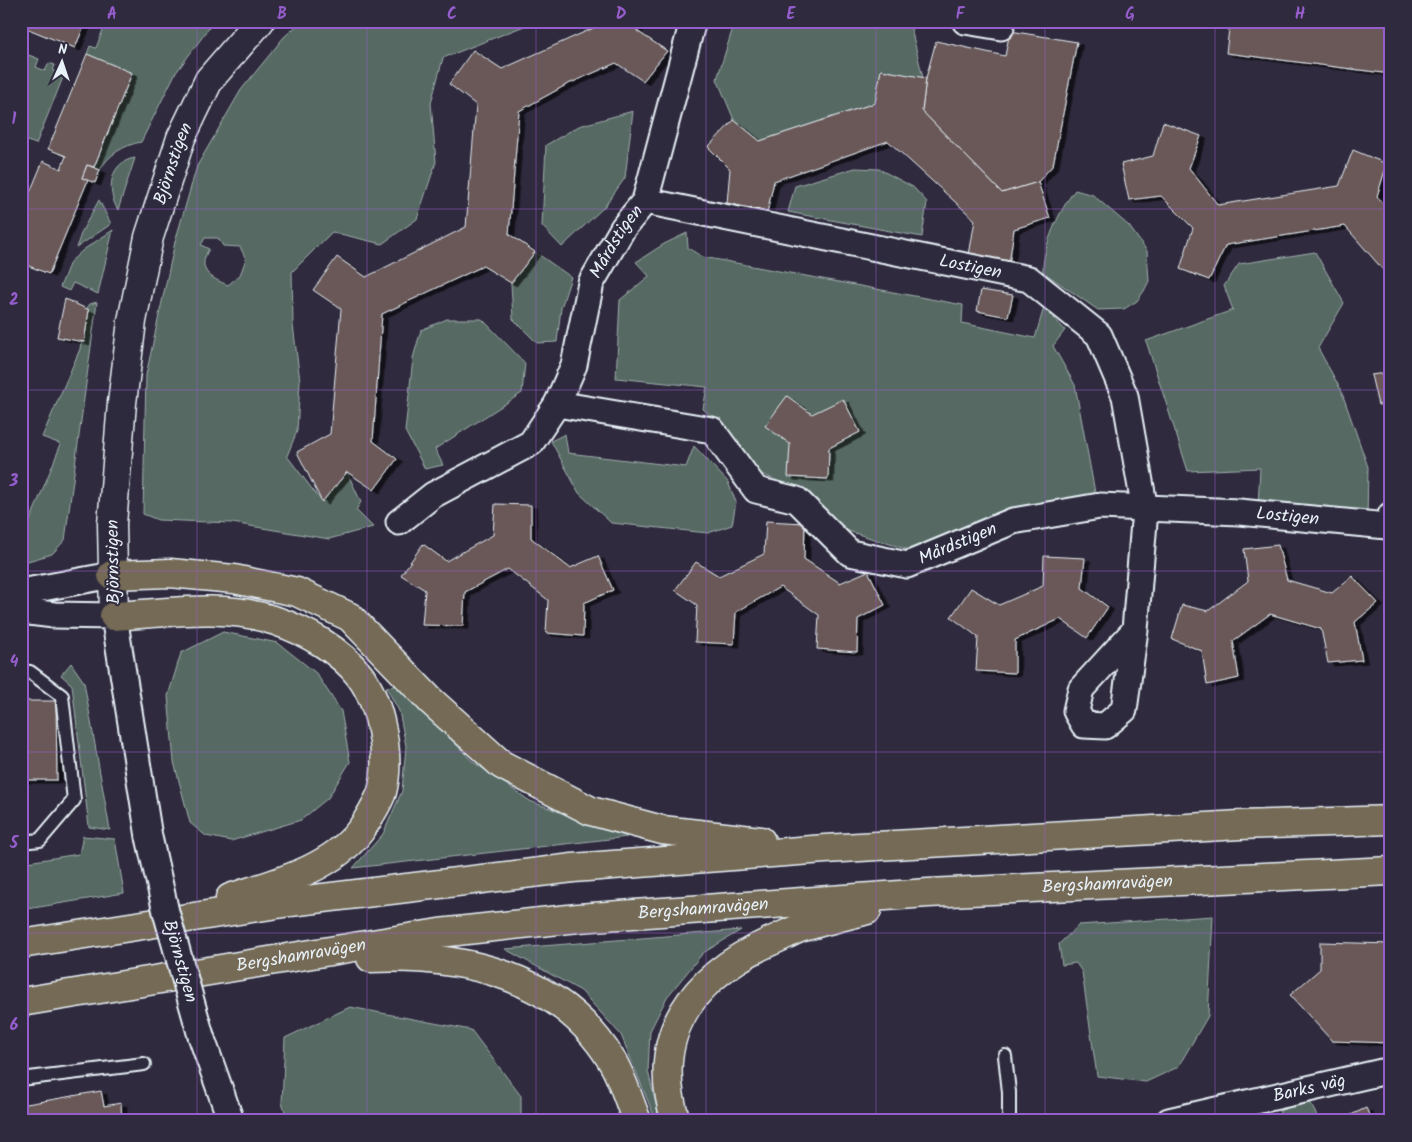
<svg xmlns="http://www.w3.org/2000/svg" width="1412" height="1142" font-family="Kalam,sans-serif">
	<style>
		.green { fill: #576a64; stroke: #a0aeae; fill-rule: evenodd }
		.building { fill: #6b5858; stroke: #e8f1f8; filter: url(#shadow) }
		.lines { fill: none; stroke-linecap: round; stroke-linejoin: round }
		.lane-casing { stroke: #e8f1f8; stroke-width: 16 }
		.street-casing { stroke: #e8f1f8; stroke-width: 29 }
		.secondary-casing { stroke: #e8f1f8; stroke-width: 31 }
		.highway-casing { stroke: #e8f1f8; stroke-width: 31 }
		.lane { stroke: #2f2a3d; stroke-width: 12 }
		.street { stroke: #2f2a3d; stroke-width: 25 }
		.secondary { stroke: #2f2a3d; stroke-width: 28 }
		.highway { stroke: #756a55; stroke-width: 28 }
		.street-bridge-casing { stroke: #e8f1f8; stroke-width: 29; stroke-linecap: butt }
		.street-bridge { stroke: #2f2a3d; stroke-width: 25 }
		.grid { fill: none; stroke: #965dcd; stroke-width: 1; stroke-opacity: 0.55 }
		.labels { text-anchor: middle; dominant-baseline: central; stroke-width: 4; stroke-linejoin: round; paint-order: stroke }
		.street-label { font-size: 18px; fill: #e8f1f8; stroke: #2f2a3d }
		.neatline { fill: none; stroke: #965dcd; stroke-width: 2 }
		.grid-label { font-size: 16px; text-anchor: middle; font-weight: bold; fill: #965dcd }
	</style>
	<defs>
		<filter id="shadow"><feDropShadow dx="5.5" dy="3" stdDeviation="0" flood-color="#0009"/></filter>
	</defs>
	<rect width="100%" height="100%" fill="#2f2a3d"/>
	<filter id="ink" filterUnits="userSpaceOnUse"><feTurbulence type="fractalNoise" baseFrequency=".02" numOctaves="2"/><feDisplacementMap in="SourceGraphic" scale="10" xChannelSelector="R" yChannelSelector="G"/><feConvolveMatrix kernelMatrix="1 2 1 2 8 2 1 2 1" color-interpolation-filters="sRGB"/></filter>
	<g filter="url(#ink)">
		<g class="green">
			<path d="M 100,21 L 208,21 L 209,28 L 175,74 L 141,142 C 124,145 108,155 100,170 L 94,167 L 132,73 L 87,54 L 90,46 L 96,48 L 104,27 L 98,24 Z"/>
			<path d="M 302,21 L 537,21 L 443,58 L 431,103 L 436,162 L 417,219 L 382,244 L 332,232 L 292,272 L 293,325 L 300,381 L 297,431 L 287,456 L 322,502 L 347,472 L 361,502 L 356,510 L 373,527 L 329,539 L 232,523 L 158,520 L 143,514 L 146,375 L 175,242 L 197,166 L 241,90 L 284,37 ZM 205,238 L 218,238 L 223,246 L 240,247 L 246,259 L 240,275 L 228,285 C 210,278 196,270 209,249 L 201,245 Z"/>
			<polygon points="735,21 855,21 911,28 923,78 881,70 875,103 760,141 734,120 717,79"/>
			<polygon points="21,52 39,59 36,67 45,71 49,63 55,65 53,71 64,75 36,144 21,139"/>
			<polygon points="633,111 625,178 605,206 562,247 542,226 546,145 579,126"/>
			<path d="M 135,158 L 118,210 C 106,191 109,162 135,158 Z"/>
			<polygon points="855,168 879,169 913,187 927,202 922,237 788,212 795,186"/>
			<path d="M 1075,190 L 1093,195 L 1129,226 L 1147,251 L 1149,281 L 1144,291 L 1137,301 L 1124,309 L 1098,310 L 1043,272 C 1042,247 1060,209 1075,190 Z"/>
			<polygon points="99,200 111,224 76,248 82,231"/>
			<polygon points="113,230 98,294 73,283 69,291 60,287 70,262 83,250"/>
			<polygon points="687,233 688,248 703,257 963,305 962,323 1035,338 1044,307 1065,330 1053,346 1075,385 1096,498 922,554 848,531 804,493 733,461 725,428 703,409 707,387 616,378 620,300 649,276 636,262 664,244"/>
			<polygon points="535,252 571,277 561,308 557,342 537,343 513,319 511,283"/>
			<polygon points="1315,252 1344,303 1318,348 1341,390 1368,467 1367,522 1258,506 1260,468 1188,471 1146,341 1233,310 1224,286 1239,264"/>
			<polygon points="97,302 65,540 52,554 21,563 21,543 61,444 42,437 80,349 81,341 84,341 89,310 87,308 90,304"/>
			<polygon points="447,319 482,319 525,363 522,393 435,449 443,465 425,469 405,431 413,358 421,330"/>
			<polygon points="565,434 568,453 686,467 694,446 728,482 736,502 732,525 708,533 611,523 579,493 551,441"/>
			<polygon points="223,632 278,643 316,673 341,711 350,762 328,798 301,820 231,841 206,836 190,823 174,762 168,696 181,653"/>
			<polygon points="71,663 84,682 110,830 89,827 72,685 61,675"/>
			<polygon points="399,685 472,761 530,801 627,837 353,868 383,834 402,791 406,746 399,711 386,687"/>
			<polygon points="83,836 115,839 124,893 21,910 21,863 79,854"/>
			<polygon points="1213,916 1208,1016 1178,1067 1146,1082 1097,1076 1082,972 1076,963 1062,965 1059,944 1079,925"/>
			<polygon points="741,930 703,953 667,997 650,1031 648,1071 660,1121 656,1121 621,1035 581,991 505,949"/>
			<polygon points="350,1007 471,1030 521,1096 521,1121 288,1121 282,1103 285,1038"/>
			<polygon points="1309,1099 1319,1121 1283,1121 1279,1111"/>
		</g>
		<g class="building">
			<polygon points="21,21 86,21 75,48 21,26"/>
			<polygon points="598,21 638,21 637,31 667,51 643,81 616,63 566,85 519,111 509,234 535,252 511,283 483,266 382,314 373,441 397,459 374,490 347,472 322,502 297,452 330,434 341,309 313,290 337,257 366,277 466,227 476,105 449,84 473,50 502,69 598,26"/>
			<polygon points="1230,21 1391,21 1391,74 1226,53"/>
			<polygon points="1010,31 1077,42 1053,165 1038,182 1002,193 922,111 926,78 936,41 1005,56"/>
			<polygon points="87,54 132,73 94,167 87,165 82,178 88,180 49,274 21,263 21,214 43,161 61,169 66,156 48,149"/>
			<polygon points="881,70 926,78 922,111 1002,193 1038,182 1050,218 1014,229 1009,265 969,255 975,220 888,141 774,181 767,213 727,203 730,169 708,147 734,120 760,141 875,103"/>
			<polygon points="1163,122 1201,136 1189,168 1218,205 1339,186 1353,150 1387,164 1377,196 1391,214 1391,279 1345,226 1226,245 1209,280 1180,269 1193,228 1161,196 1129,200 1121,164 1153,156"/>
			<polygon points="87,165 100,170 95,183 82,178"/>
			<polygon points="981,290 1013,295 1008,317 977,311"/>
			<polygon points="65,299 89,310 84,342 57,337"/>
			<polygon points="1391,372 1391,404 1378,405 1371,375"/>
			<polygon points="787,396 812,414 843,399 860,432 829,448 828,479 788,477 790,444 765,426"/>
			<polygon points="495,504 531,505 531,538 570,568 598,556 613,590 584,603 583,636 546,633 548,600 508,569 465,592 463,626 422,625 425,590 401,575 423,544 446,561 493,535"/>
			<polygon points="766,521 805,523 804,559 840,583 868,571 885,605 858,619 857,652 817,649 819,615 780,587 736,612 734,644 695,642 697,605 675,590 696,562 719,576 764,554"/>
			<polygon points="1278,545 1287,580 1332,593 1352,576 1378,603 1355,622 1362,660 1328,663 1321,629 1270,614 1233,641 1239,678 1207,685 1202,651 1172,639 1182,605 1208,611 1248,581 1244,549"/>
			<polygon points="1044,556 1085,558 1082,588 1108,607 1087,638 1060,619 1015,640 1015,673 976,671 978,637 951,617 971,588 999,605 1043,586"/>
			<polygon points="21,701 56,701 57,780 21,780"/>
			<polygon points="1320,942 1391,944 1391,1043 1332,1041 1290,995 1320,969"/>
			<polygon points="101,1091 104,1106 121,1103 122,1121 21,1121 21,1105"/>
			<polygon points="1366,1108 1372,1121 1338,1121"/>
			<polygon points="153,1116 154,1121 130,1121"/>
		</g>
		<g class="lines">
			<defs>
				<g id="lane">
					<polyline points="21,671 30,672 62,696 74,800 40,840 21,842"/>
					<polyline points="1005,1056 1009,1092 1009,1121"/>
					<polyline points="21,1079 144,1064"/>
				</g>
				<g id="street">
					<polyline points="965,21 1001,27"/>
					<path id="s1" d="M 645,201 L 1029,279 L 1099,335 L 1125,396 L 1145,510 L 1135,630 L 1124,710 L 1105,726 L 1084,725 L 1076,711 L 1081,689 L 1135,630"/>
					<path id="s2" d="M 557,404 L 712,430 L 756,490 L 797,500 L 850,553 L 907,565 L 1013,521 L 1100,506 L 1239,512 L 1387,526 L 1391,515"/>
					<path id="s3" d="M 399,522 L 433,495 L 531,443 L 557,404 L 574,365 L 591,283 L 623,228 L 645,201 L 693,21"/>
					<polyline points="21,592 112,575"/>
					<polyline points="21,611 54,615 114,616 149,837"/>
					<polyline points="201,1036 231,1121"/>
					<path id="s4" d="M 1169,1121 L 1382,1072 L 1391,1073"/>
				</g>
				<g id="secondary">
					<path id="s5" d="M 114,616 L 112,524 L 122,403 L 132,321 L 149,237 L 181,138 L 209,80 L 260,21"/>
				</g>
				<g id="highway">
					<polyline points="112,575 170,573 234,579 297,592 350,617 431,701 502,765 591,811 662,830 761,841"/>
					<path d="M 114,616 C 168,613 224,603 276,621 C 306,631 340,650 360,676 C 381,704 391,758 382,792 C 379,801 366,823 360,831 C 330,870 275,883 230,898"/>
					<polyline points="21,944 290,902 573,868 825,849 1240,825 1391,820"/>
					<path d="M 371,958 C 464,954 561,976 612,1061 C 623,1079 629,1102 637,1121"/>
					<path id="s6" d="M 21,1002 L 439,933 L 578,918 L 928,893 L 1391,871"/>
					<path d="M 676,1121 C 648,1035 693,977 769,942 C 779,938 790,932 800,928 C 822,921 845,916 867,910"/>
				</g>
			</defs>
			<use href="#lane" class="lane-casing"/>
			<use href="#street" class="street-casing"/>
			<use href="#secondary" class="secondary-casing"/>
			<use href="#highway" class="highway-casing"/>
			<use href="#lane" class="lane"/>
			<use href="#street" class="street"/>
			<use href="#secondary" class="secondary"/>
			<use href="#highway" class="highway"/>
			<defs>
				<g id="street-bridge">
					<path id="s7" d="M 149,837 L 166,912 L 201,1036"/>
				</g>
			</defs>
			<use href="#street-bridge" class="street-bridge-casing"/>
			<use href="#street-bridge" class="street-bridge"/>
		</g>
	</g>
	<path class="grid" d="M 197,21 L 197,1121M 367,21 L 367,1121M 536,21 L 536,1121M 706,21 L 706,1121M 876,21 L 876,1121M 1045,21 L 1045,1121M 1215,21 L 1215,1121M 21,209 L 1391,209M 21,390 L 1391,390M 21,571 L 1391,571M 21,752 L 1391,752M 21,933 L 1391,933"/>
	<g class="labels">
		<g class="street-label">
			<text stroke="none"><textPath href="#s5" startOffset="459">Björnstigen</textPath></text>
			<text stroke="none"><textPath href="#s3" startOffset="376">Mårdstigen</textPath></text>
			<text stroke="none"><textPath href="#s1" startOffset="332">Lostigen</textPath></text>
			<text stroke="none"><textPath href="#s2" startOffset="798">Lostigen</textPath></text>
			<text stroke="none"><textPath href="#s2" startOffset="462">Mårdstigen</textPath></text>
			<text transform="translate(114 562) rotate(-91)">Björnstigen</text>
			<text stroke="none"><textPath href="#s6" startOffset="1094">Bergshamravägen</textPath></text>
			<text stroke="none"><textPath href="#s6" startOffset="689">Bergshamravägen</textPath></text>
			<text stroke="none"><textPath href="#s6" startOffset="284">Bergshamravägen</textPath></text>
			<text stroke="none"><textPath href="#s7" startOffset="128">Björnstigen</textPath></text>
			<text stroke="none"><textPath href="#s4" startOffset="144">Barks väg</textPath></text>
		</g>
	</g>
	<rect width="1412" height="1142" fill="none" stroke="#2f2a3d" stroke-width="55"/>
	<g transform="translate(62 62) rotate(3)" stroke="#2f2a3d" stroke-width="4" paint-order="stroke">
	<path d="M0-4L9 19L0 12L-9 19Z" fill="#e8f1f8"/>
	<text y="-8" font-size="14" font-weight="bold" text-anchor="middle" fill="#e8f1f8">N</text>
	</g>
	<rect x="28" y="28" width="1356" height="1086" class="neatline"/>
	<g class="grid-label">
		<text x="112" y="19">A</text>
		<text x="282" y="19">B</text>
		<text x="452" y="19">C</text>
		<text x="621" y="19">D</text>
		<text x="791" y="19">E</text>
		<text x="960" y="19">F</text>
		<text x="1130" y="19">G</text>
		<text x="1300" y="19">H</text>
		<text x="14" y="124">1</text>
		<text x="14" y="305">2</text>
		<text x="14" y="486">3</text>
		<text x="14" y="667">4</text>
		<text x="14" y="848">5</text>
		<text x="14" y="1030">6</text>
	</g>
</svg>
